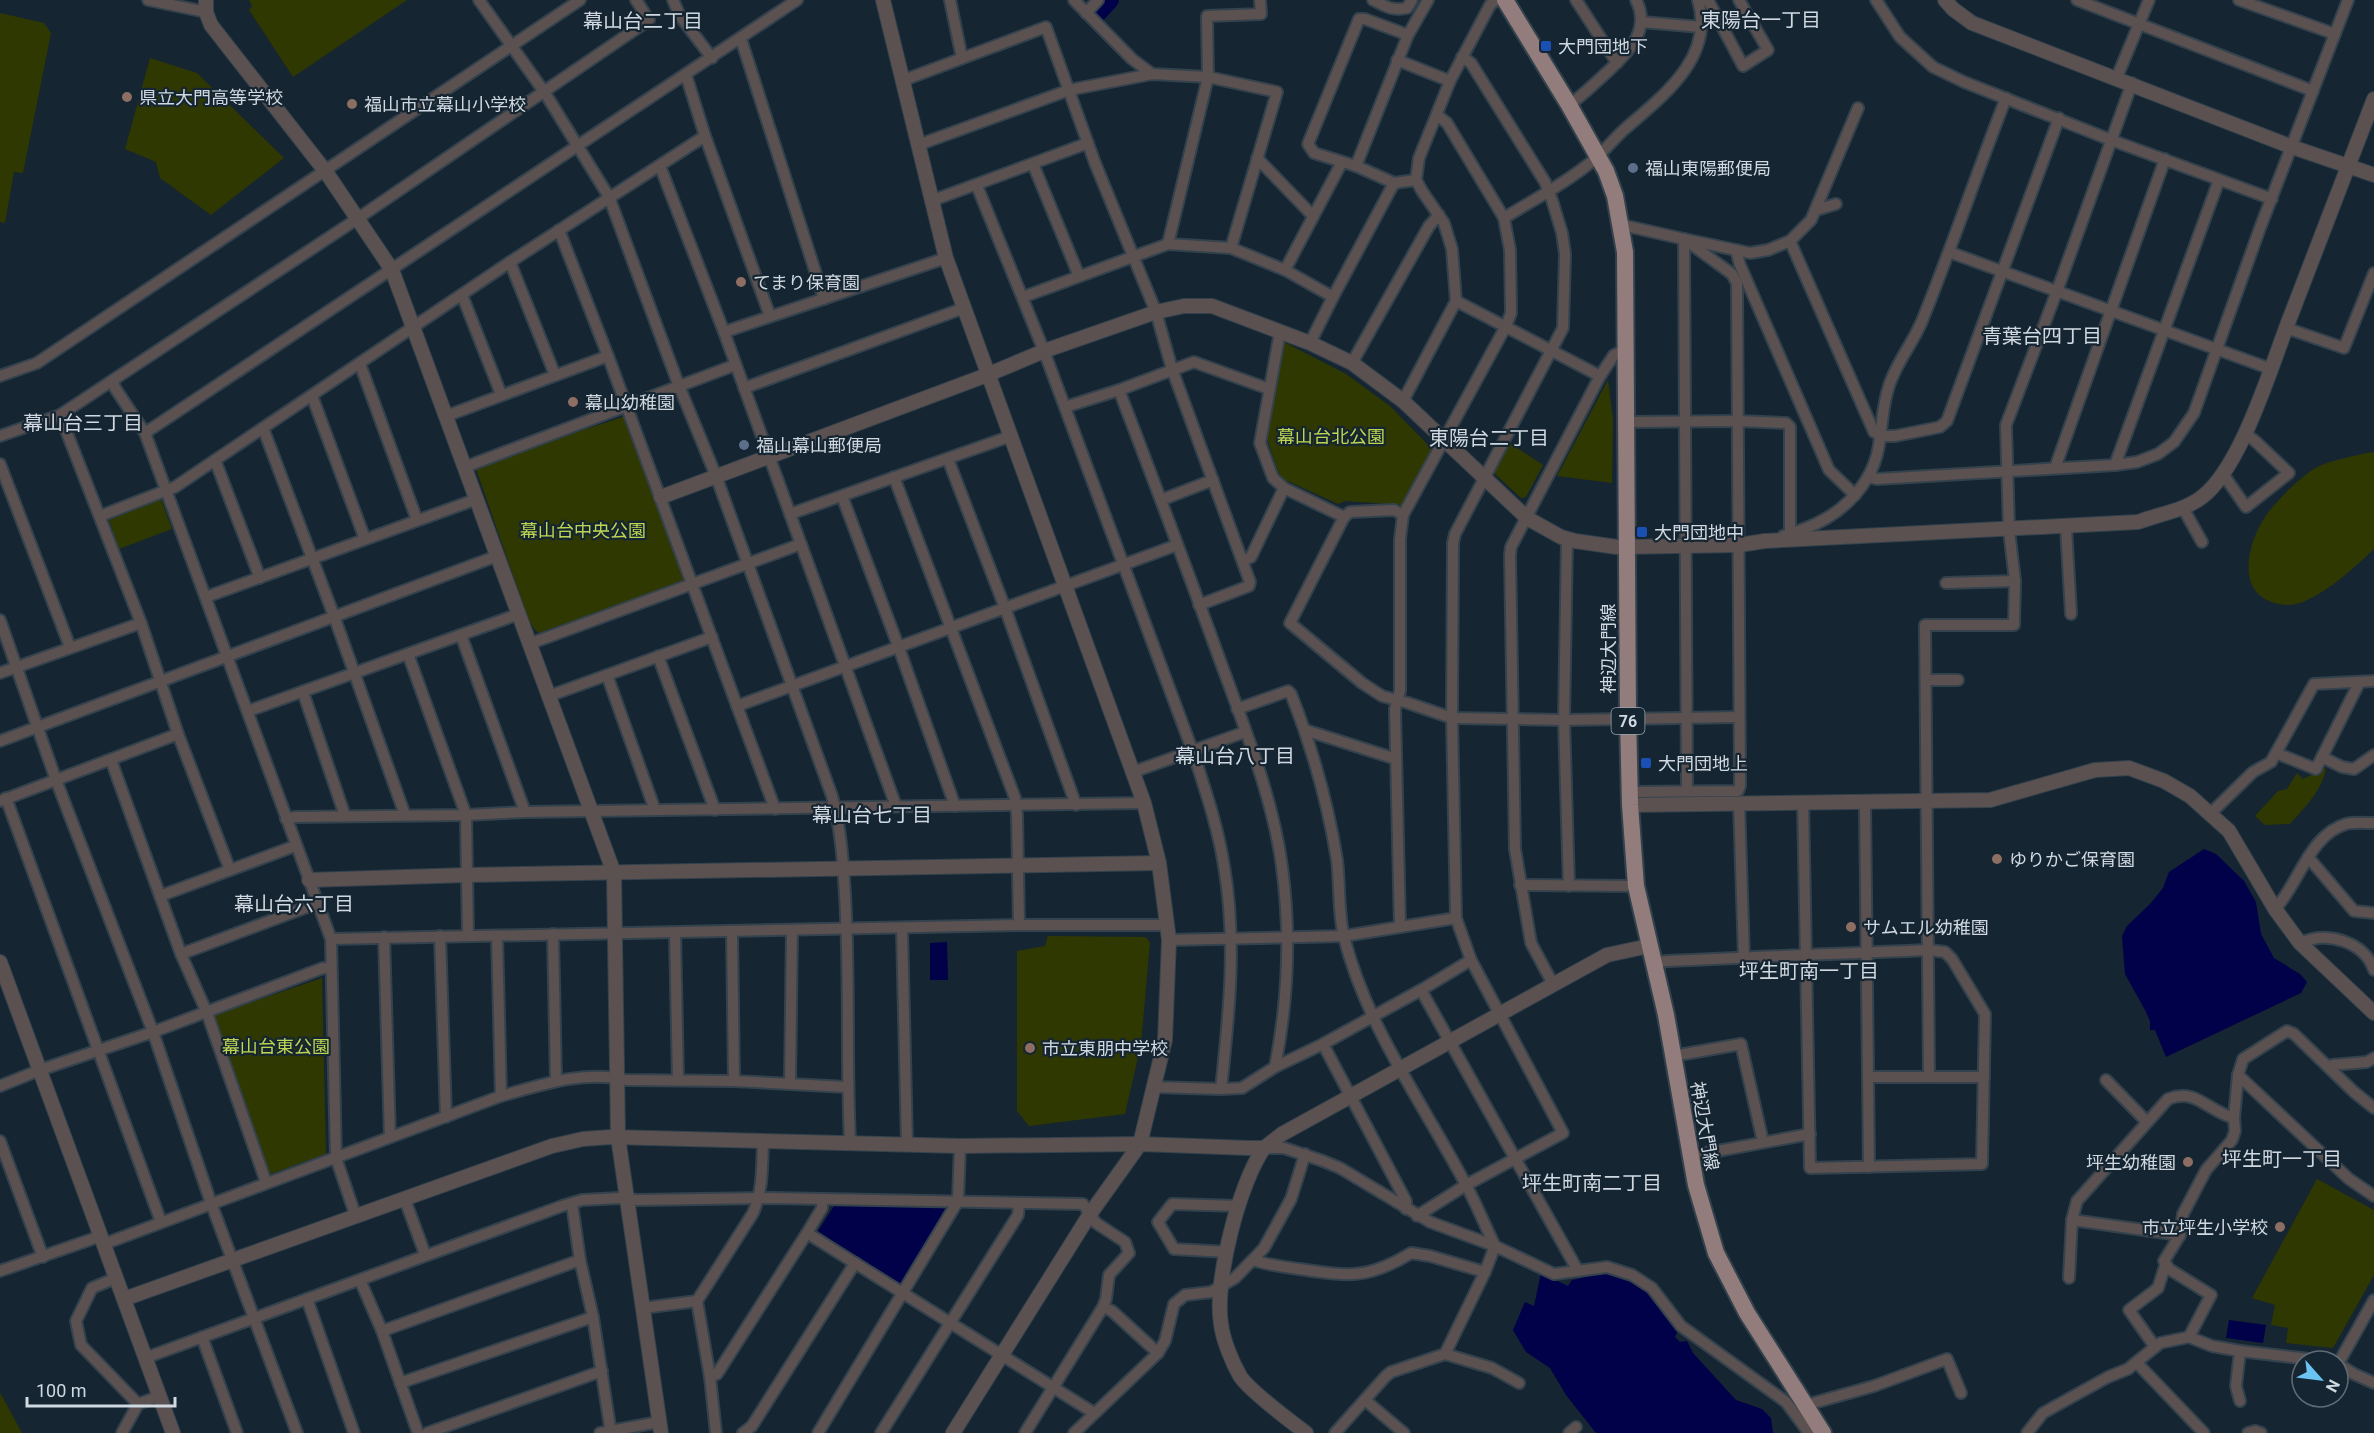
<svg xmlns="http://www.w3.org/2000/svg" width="2374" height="1433" font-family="Roboto,'Noto Sans JP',sans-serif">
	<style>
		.green { fill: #303802 }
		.water { fill: #000149 }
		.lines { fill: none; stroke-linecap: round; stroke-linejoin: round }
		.river { stroke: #000149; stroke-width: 18 }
		.minor-casing { stroke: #33424d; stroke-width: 14 }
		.tertiary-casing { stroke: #33424d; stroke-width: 16 }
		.primary-casing { stroke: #33424d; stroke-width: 20 }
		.minor { stroke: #5b5150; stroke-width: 10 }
		.tertiary { stroke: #5b5150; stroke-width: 14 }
		.primary { stroke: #937d7c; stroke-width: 16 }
		.transit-dot { fill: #1a4fb4; stroke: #152531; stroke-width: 2 }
		.education-dot { fill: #8d6e63; stroke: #152531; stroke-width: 2 }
		.service-dot { fill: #5c6f8a; stroke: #152531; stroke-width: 2 }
		.labels { text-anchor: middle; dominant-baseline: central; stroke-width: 4.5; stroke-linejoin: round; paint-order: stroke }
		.shield { fill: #152531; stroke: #98a3ac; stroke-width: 1.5 }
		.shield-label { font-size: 16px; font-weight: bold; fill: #d0d9e1 }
		.poi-label { font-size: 18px; fill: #d0d9e1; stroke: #152531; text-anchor: start }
		.park-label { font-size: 18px; fill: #bed551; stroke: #152531 }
		.street-label { font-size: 18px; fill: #d0d9e1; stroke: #152531 }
		.neighbourhood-label { font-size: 20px; fill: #d0d9e1; stroke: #152531 }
	</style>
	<rect width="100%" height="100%" fill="#152531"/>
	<g class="green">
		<polygon points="249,0 407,0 293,77 249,10 252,6"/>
		<polygon points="0,13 44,23 51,33 23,173 14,172 5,223 0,222"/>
		<polygon points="150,58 197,73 284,158 211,215 160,178 156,162 125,149"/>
		<polygon points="1284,342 1346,374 1390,406 1432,449 1402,505 1345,501 1338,504 1283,479 1279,474 1266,436"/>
		<polygon points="1608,380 1613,420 1612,483 1557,476"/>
		<polygon points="626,416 686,578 684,582 539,633 534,629 528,618 476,469 531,447"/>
		<polygon points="1508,442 1543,465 1526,497 1521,498 1495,474 1494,470"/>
		<path d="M 2374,452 L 2374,549 C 2354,568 2330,590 2305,601 C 2292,607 2277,606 2265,599 C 2237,583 2250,539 2265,517 C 2275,502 2298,479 2314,469 C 2326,461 2352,457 2366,453 Z"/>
		<polygon points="161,499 172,529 119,549 109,520"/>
		<path d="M 2326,768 C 2322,791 2305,807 2290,824 L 2265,825 L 2255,816 L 2278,791 L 2287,789 L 2297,773 L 2303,779 Z"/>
		<polygon points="1048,936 1146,937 1150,943 1141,1044 1125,1114 1029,1126 1017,1111 1017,951 1045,946"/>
		<polygon points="322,978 326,1154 270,1174 214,1015"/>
		<polygon points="2317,1179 2374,1210 2374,1275 2333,1348 2286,1343 2288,1328 2271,1325 2275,1305 2252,1298"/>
		<polygon points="0,1393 2,1396 22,1433 0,1433"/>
	</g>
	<g class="water">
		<polygon points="2204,849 2216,854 2244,881 2256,902 2261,934 2274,958 2300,974 2307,982 2301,993 2166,1057 2155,1030 2150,1030 2150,1021 2145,1010 2125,974 2122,936 2127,926 2150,904 2163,888 2169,872"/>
		<polygon points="947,942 948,980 930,980 930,943"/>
		<polygon points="953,1204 901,1289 818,1231 834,1206"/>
		<path d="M 1541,1273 L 1568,1286 L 1572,1280 C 1584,1278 1597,1273 1609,1273 C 1641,1273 1661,1308 1678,1330 L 1675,1337 L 1680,1342 L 1687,1341 L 1693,1353 L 1736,1400 L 1762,1409 L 1771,1418 L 1773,1433 L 1596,1433 L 1566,1395 L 1550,1368 L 1526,1352 L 1513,1330 L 1525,1302 L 1534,1306 Z"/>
		<polygon points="2229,1320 2266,1325 2263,1343 2226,1338"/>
	</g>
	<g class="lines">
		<polyline class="river" points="1097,14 1110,0"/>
		<defs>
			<g id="minor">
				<polyline points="148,0 206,12"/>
				<path d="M 479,0 L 545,93 L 609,197 L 679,386 L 716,476 L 832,796 C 841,828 843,862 845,895 C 850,977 846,1059 850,1141"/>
				<polyline points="673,0 680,16 712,58"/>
				<polyline points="950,0 962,58"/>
				<polyline points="1074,0 1132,59 1152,74"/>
				<path d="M 1373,0 C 1386,7 1393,11 1407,8 L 1412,0"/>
				<polyline points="1576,0 1617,63"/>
				<polyline points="1706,0 1709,2 1743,66 1768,50 1739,0"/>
				<polyline points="1876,0 1900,37 1933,67 1964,82 2111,140 2272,199"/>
				<polyline points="2077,0 2313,91"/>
				<polyline points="2239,0 2335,34"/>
				<polyline points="1086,13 1098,0"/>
				<polyline points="1642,22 1701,27"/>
				<polyline points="1408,35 1365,19 1359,19 1308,144 1314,153 1356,166 1394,183 1416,180"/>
				<polyline points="741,39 824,299"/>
				<polyline points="1397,60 1450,81"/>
				<polyline points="2117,77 2149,0"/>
				<polyline points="904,80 1046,27 1095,163 1156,312 1172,369 1250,582 1249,586 1199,605"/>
				<path d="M 1569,105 C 1582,96 1593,85 1605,74 C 1626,55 1652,31 1636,0"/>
				<polyline points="705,136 770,316"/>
				<polyline points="918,145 1069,90 1152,74 1208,77 1277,92 1231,248"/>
				<polyline points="1257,158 1313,216"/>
				<polyline points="1033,164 1079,276"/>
				<polyline points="660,166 724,332 896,806"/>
				<polyline points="1356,166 1408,35 1428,0"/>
				<path d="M 977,186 L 1044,351 L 1193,752 C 1205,789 1218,827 1224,866 C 1237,941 1229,1015 1221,1089"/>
				<polyline points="931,201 1088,143"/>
				<polyline points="1816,210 1836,204"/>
				<path d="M 1504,218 C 1531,201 1561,186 1586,166 C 1601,156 1612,140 1626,128 C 1664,95 1715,57 1698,0"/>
				<polyline points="1622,225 1684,239 1732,274 1737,283 1740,786 1738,791 1629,792"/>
				<polyline points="559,230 608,356"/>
				<polyline points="1790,241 1874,432 1882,436 1895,436 1940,427 1947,421 2059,118"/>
				<polyline points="1168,244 1208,77 1207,16 1261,14 1260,0"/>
				<polyline points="1736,250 1740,265 1829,470 1855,495"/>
				<polyline points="1949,252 2271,369"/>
				<polyline points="510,262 555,375"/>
				<polyline points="1285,270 1342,162"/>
				<polyline points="462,295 501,394"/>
				<polyline points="1023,297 1168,244 1231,248 1285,270 1333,297 1310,343"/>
				<polyline points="1333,297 1394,183"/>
				<polyline points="1456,301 1600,376"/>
				<polyline points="2286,328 2344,348 2374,273"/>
				<polyline points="724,332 946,258"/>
				<polyline points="1280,332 1260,443 1273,478 1284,488 1344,517 1350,512 1394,510 1403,515"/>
				<polyline points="1352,363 1429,226 1439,215"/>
				<polyline points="360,364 417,520"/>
				<polyline points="0,376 37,363 580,0"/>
				<polyline points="113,380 115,388 145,433 331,939 336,1158 356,1217"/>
				<polyline points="744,388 964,308"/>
				<path d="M 1119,390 C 1154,481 1188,572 1221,663 C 1245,729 1273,798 1282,867 C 1291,934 1288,1001 1275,1067"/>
				<polyline points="312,396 365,539"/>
				<polyline points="1403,401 1456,301 1452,249 1444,223 1422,191 1416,180 1419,158 1450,81 1490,5 1496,0"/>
				<polyline points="1065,407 1119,390 1194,362 1269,389"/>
				<polyline points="60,415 141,623 178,734 230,870"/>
				<polyline points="446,416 608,356 775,809"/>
				<polyline points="1626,422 1738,421 1786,423 1790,427 1790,534"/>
				<polyline points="263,428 334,616 405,815"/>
				<polyline points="145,433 797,0"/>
				<polyline points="0,436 60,415 357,219 649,20 636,0"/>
				<polyline points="948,459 1005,608 1076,805"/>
				<polyline points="215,460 260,578"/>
				<polyline points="0,464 70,647"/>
				<polyline points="2115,465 2219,180"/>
				<polyline points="465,467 735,365"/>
				<polyline points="2055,468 2165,159"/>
				<polyline points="2223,474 2246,507 2289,473 2254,440 2245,434"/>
				<polyline points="894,477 1015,798 1017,815 1019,925"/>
				<polyline points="1868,477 1877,479 2115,465 2137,462 2158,454 2174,442 2194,413 2260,228 2348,0"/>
				<polyline points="842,496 899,648 955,806"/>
				<polyline points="1161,500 1213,480"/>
				<polyline points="2183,508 2202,542"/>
				<polyline points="790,514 1011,436"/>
				<polyline points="100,516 175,487 510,262 705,136 686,75"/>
				<polyline points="1344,517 1290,623 1362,683 1382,696 1408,703 1452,718 1564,720 1739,717"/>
				<polyline points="2066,527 2071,614"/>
				<path d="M 1783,536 C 1814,527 1842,514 1862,486 C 1887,452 1877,421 1889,386 C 1896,363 1913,343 1922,321 C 1952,247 1977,172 2006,98"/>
				<polyline points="1567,539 1564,720 1569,886"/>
				<polyline points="1243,561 1251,557 1284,488"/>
				<polyline points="1946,583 2015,581"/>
				<polyline points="206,597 477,499"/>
				<polyline points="0,620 56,780 153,1032 211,1203 297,1433"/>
				<polyline points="461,635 525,812"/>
				<polyline points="529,644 801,544"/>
				<polyline points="408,654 466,815 468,936"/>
				<polyline points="658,656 715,810"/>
				<polyline points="0,673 141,623"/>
				<polyline points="607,675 655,810"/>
				<polyline points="1926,680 1958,680"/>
				<polyline points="303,692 345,816"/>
				<polyline points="549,696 712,637"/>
				<polyline points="737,706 1177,545"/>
				<path d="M 1237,709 L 1288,691 L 1291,694 C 1312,747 1328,804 1337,860 C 1340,885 1338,913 1344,937 C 1367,1028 1423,1103 1466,1185 C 1477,1205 1485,1226 1495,1246 L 1485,1272 L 1445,1354"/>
				<polyline points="248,711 519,614"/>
				<polyline points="1305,730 1396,759"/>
				<polyline points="0,741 497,556"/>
				<polyline points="2276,753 2316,769 2359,683"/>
				<polyline points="2322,757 2342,767 2354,769 2374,755"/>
				<polyline points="111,760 181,954 207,1013 266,1182"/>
				<polyline points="1133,772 1245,732"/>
				<polyline points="1687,791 1684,239 1750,253 1768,250 1790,241 1811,220 1858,108"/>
				<polyline points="6,798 161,1222"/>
				<polyline points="0,801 178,734"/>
				<polyline points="1865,802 1869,1167"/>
				<polyline points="1739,803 1744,957"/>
				<polyline points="2211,813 2253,772 2271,762 2314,684 2374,681"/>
				<polyline points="286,819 295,817 466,815 525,812 1144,803"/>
				<polyline points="2308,857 2354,911 2374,913"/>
				<polyline points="1520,885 1636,886"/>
				<polyline points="160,896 295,846"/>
				<path d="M 2275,909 C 2298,885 2310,834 2346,824 C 2354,822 2365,823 2374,823"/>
				<polyline points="1400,927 1395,709 1400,691 1400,539 1403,515 1506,326 1511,313 1510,250 1504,218 1447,123 1437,115"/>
				<polyline points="902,929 907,1144"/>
				<polyline points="732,932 734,1081"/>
				<polyline points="675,933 678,1080"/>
				<polyline points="553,934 556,1080"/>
				<polyline points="440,936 446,1117"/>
				<polyline points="497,936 501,1096"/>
				<polyline points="384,937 390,1137"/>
				<polyline points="331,939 1019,925 1159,925 1167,923"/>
				<polyline points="1169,940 1344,936 1456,918"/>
				<path d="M 2300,943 C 2327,931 2364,941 2374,970"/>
				<polyline points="181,954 318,903"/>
				<path d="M 1653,962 C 1745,957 1837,954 1929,950 L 1945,952 L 1952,959 L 1985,1014 L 1982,1164 L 1810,1168 L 1803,802"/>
				<polyline points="1553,984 1531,943 1515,849 1510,555 1511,547 1600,376 1614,355 1625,350"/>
				<polyline points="1421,990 1578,1271"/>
				<polyline points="1323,1044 1406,1201 1406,1209"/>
				<polyline points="1673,1056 1741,1044 1763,1142"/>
				<polyline points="2330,1068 2332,1065 2367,1062 2374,1058"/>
				<polyline points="1869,1077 1984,1077"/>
				<polyline points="1929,1077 1925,625 2014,625 2015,581 2009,530 2006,425 2057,291 2132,83"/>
				<polyline points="2106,1080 2147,1122"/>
				<polyline points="790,1084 792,930"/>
				<polyline points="0,1086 40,1070 153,1032 323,968 331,969"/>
				<polyline points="1153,1087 1221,1089 1242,1088 1275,1067 1323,1044 1421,990 1471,960"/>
				<polyline points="2374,1108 2354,1092 2294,1034 2287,1031 2243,1059 2238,1075 2349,1179 2374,1196"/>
				<polyline points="0,1141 43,1257"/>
				<polyline points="1264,1148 1284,1148 1323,1161 1340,1168 1430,1222 1495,1246 1554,1274 1607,1267 1632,1275 1652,1288 1681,1326 1786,1402 1809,1433"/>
				<polyline points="1690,1156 1810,1134"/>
				<polyline points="405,1200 425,1254"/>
				<polyline points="572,1204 580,1260 593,1317 611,1433"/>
				<polyline points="1417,1216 1466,1185 1563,1133 1471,960 1456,918 1452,718 1453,543 1455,534 1563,328 1565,254 1562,233 1552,200 1545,182 1471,63 1462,57"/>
				<polyline points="2072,1220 2180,1235"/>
				<polyline points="807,1233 1094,1413"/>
				<path d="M 104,1244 L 501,1096 C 541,1085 584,1070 626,1080 L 734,1081 L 847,1087"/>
				<polyline points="1227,1252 1174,1249 1158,1222 1172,1204 1239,1206"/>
				<path d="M 1253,1260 C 1267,1265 1284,1267 1299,1269 C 1348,1276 1367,1280 1411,1253 L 1430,1256 L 1485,1272"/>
				<polyline points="0,1271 101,1236"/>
				<polyline points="116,1278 92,1288 76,1321 81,1345 138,1404"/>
				<path d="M 2069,1278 L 2072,1220 L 2077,1201 L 2168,1099 C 2197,1088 2207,1111 2234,1118"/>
				<polyline points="360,1280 382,1331 418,1433"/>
				<polyline points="307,1299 354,1433"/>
				<polyline points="2374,1300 2338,1364 2354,1374 2374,1383"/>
				<polyline points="1103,1307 1112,1311 1158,1353"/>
				<polyline points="643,1308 697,1301"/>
				<polyline points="382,1331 580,1260"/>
				<polyline points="202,1337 237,1433"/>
				<polyline points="2189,1337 2211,1295 2169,1269 2164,1261 2180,1235 2183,1214 2206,1170 2232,1140 2235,1131 2234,1118 2238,1075"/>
				<polyline points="2155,1347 2129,1310 2158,1288 2165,1266"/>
				<polyline points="2240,1351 2236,1386 2240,1401"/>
				<polyline points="145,1358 562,1206 582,1200 619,1198 637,1200 772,1198 1083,1204 1096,1223 1125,1242 1129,1253 1109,1275 1106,1299 1103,1307 1025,1433"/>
				<polyline points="2137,1363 2204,1433"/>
				<polyline points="710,1377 717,1374 807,1233 822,1208 822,1200"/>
				<polyline points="400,1383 593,1317"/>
				<polyline points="1365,1400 1404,1433"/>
				<polyline points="1806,1405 1874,1386 1947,1359 1961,1393"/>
				<polyline points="122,1433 138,1404 160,1396"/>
				<polyline points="427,1433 602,1371"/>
				<polyline points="600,1433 659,1422"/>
				<path d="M 716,1433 L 710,1377 L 697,1301 L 753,1213 C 763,1190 762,1167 763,1142"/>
				<polyline points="743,1433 752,1426 855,1263"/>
				<polyline points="818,1433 958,1201 960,1146"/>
				<polyline points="881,1433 1018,1215 1019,1203"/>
				<polyline points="1074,1433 1158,1353 1165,1341 1174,1304 1185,1295 1211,1292 1235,1278 1264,1248 1291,1199 1305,1154"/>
				<polyline points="1335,1433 1386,1376 1391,1372 1445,1354 1492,1368 1519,1383"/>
				<polyline points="1569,1433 1576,1427"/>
				<polyline points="2027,1433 2043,1413 2108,1377 2128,1369 2160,1343 2189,1337 2212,1346 2240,1351 2326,1361"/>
				<polyline points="2248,1433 2255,1431 2261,1433"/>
			</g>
			<g id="tertiary">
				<polyline points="206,0 206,12 211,25 326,172 392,270 614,873 618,1137 661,1433"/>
				<polyline points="883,0 946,258 1144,803 1159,863 1169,940 1165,1040 1140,1144 1090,1214 953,1433"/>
				<polyline points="1945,0 1953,9 1972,23 2292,147 2374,175"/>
				<path d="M 661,497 L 987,375 L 1044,351 L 1156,312 L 1184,306 L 1212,306 L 1310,343 L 1352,363 L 1403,401 L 1527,518 L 1561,537 L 1575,541 L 1617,547 L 1739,545 L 1765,541 L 2138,522 C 2159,514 2184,511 2202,497 C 2242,467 2272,363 2291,315 C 2318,243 2346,171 2374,99"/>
				<polyline points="1630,805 1990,800 2095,770 2129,768 2164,781 2190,796 2229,831 2275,909 2300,943 2374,1013"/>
				<polyline points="309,880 467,875 1159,863"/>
				<polyline points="0,962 173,1433"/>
				<path d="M 1264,1148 C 1239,1183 1214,1282 1221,1324 C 1223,1340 1232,1362 1240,1376 C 1249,1390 1290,1421 1306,1433"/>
				<polyline points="124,1299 552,1146 583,1139 611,1137 960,1146 1140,1144 1249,1148 1264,1148 1282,1134 1607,955 1649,946"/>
			</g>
			<polyline id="primary" points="1505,0 1569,105 1606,171 1615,196 1625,252 1628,718 1630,805 1636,886 1666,1015 1696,1185 1716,1253 1747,1313 1823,1433"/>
		</defs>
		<use href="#minor" class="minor-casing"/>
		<use href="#tertiary" class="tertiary-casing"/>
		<use href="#primary" class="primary-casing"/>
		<use href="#minor" class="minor"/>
		<use href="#tertiary" class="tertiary"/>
		<use href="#primary" class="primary"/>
	</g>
	<g class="transit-dot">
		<rect x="1540" y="40" width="12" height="12" rx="3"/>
		<rect x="1636" y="526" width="12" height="12" rx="3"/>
		<rect x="1640" y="757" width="12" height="12" rx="3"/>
	</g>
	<g class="education-dot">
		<circle cx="127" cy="97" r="6"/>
		<circle cx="352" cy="104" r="6"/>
		<circle cx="741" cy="282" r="6"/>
		<circle cx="573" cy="402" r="6"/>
		<circle cx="1997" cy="859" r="6"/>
		<circle cx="1851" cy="927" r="6"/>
		<circle cx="1030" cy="1048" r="6"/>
		<circle cx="2188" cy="1162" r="6"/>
		<circle cx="2280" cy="1227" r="6"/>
	</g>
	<g class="service-dot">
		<circle cx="1633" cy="168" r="6"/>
		<circle cx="744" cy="445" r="6"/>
	</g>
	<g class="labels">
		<rect class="shield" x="1611.5" y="708" width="33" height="26" rx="4.5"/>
		<g class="shield-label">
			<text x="1628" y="721">76</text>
		</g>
		<g class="poi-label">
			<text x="1558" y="46">大門団地下</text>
			<text x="139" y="97">県立大門高等学校</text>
			<text x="364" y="104">福山市立幕山小学校</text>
			<text x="1645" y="168">福山東陽郵便局</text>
			<text x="753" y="282">てまり保育園</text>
			<text x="585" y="402">幕山幼稚園</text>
			<text x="756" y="445">福山幕山郵便局</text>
			<text x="1654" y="532">大門団地中</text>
			<text x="1658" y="763">大門団地上</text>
			<text x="2009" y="859">ゆりかご保育園</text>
			<text x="1863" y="927">サムエル幼稚園</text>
			<text x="1042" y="1048">市立東朋中学校</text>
			<text x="2176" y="1162" text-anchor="end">坪生幼稚園</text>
			<text x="2268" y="1227" text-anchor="end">市立坪生小学校</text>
		</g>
		<g class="park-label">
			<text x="1331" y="436">幕山台北公園</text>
			<text x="583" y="530">幕山台中央公園</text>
			<text x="276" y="1046">幕山台東公園</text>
		</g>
		<g class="street-label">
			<text transform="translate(1608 649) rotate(-90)">神辺大門線</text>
			<text transform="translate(1705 1126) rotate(80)">神辺大門線</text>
		</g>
		<g class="neighbourhood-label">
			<text x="1761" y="20">東陽台一丁目</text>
			<text x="643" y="21">幕山台二丁目</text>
			<text x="2042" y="336">青葉台四丁目</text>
			<text x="83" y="423">幕山台三丁目</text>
			<text x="1489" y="438">東陽台二丁目</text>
			<text x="1235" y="756">幕山台八丁目</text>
			<text x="872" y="815">幕山台七丁目</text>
			<text x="294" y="904">幕山台六丁目</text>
			<text x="1809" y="971">坪生町南一丁目</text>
			<text x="2282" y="1159">坪生町一丁目</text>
			<text x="1592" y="1183">坪生町南二丁目</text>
		</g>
	</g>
	<g transform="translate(2320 1379) rotate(118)"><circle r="28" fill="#152531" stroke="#606d77" stroke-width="1.5"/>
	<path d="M0-4.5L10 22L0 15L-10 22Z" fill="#6bc3f2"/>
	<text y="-9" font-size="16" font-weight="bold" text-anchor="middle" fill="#d0d9e1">N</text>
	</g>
	<path d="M27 1397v9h148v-9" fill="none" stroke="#d0d9e1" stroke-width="3"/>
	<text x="36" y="1397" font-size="18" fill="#d0d9e1" stroke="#152531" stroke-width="4.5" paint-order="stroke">100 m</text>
</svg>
